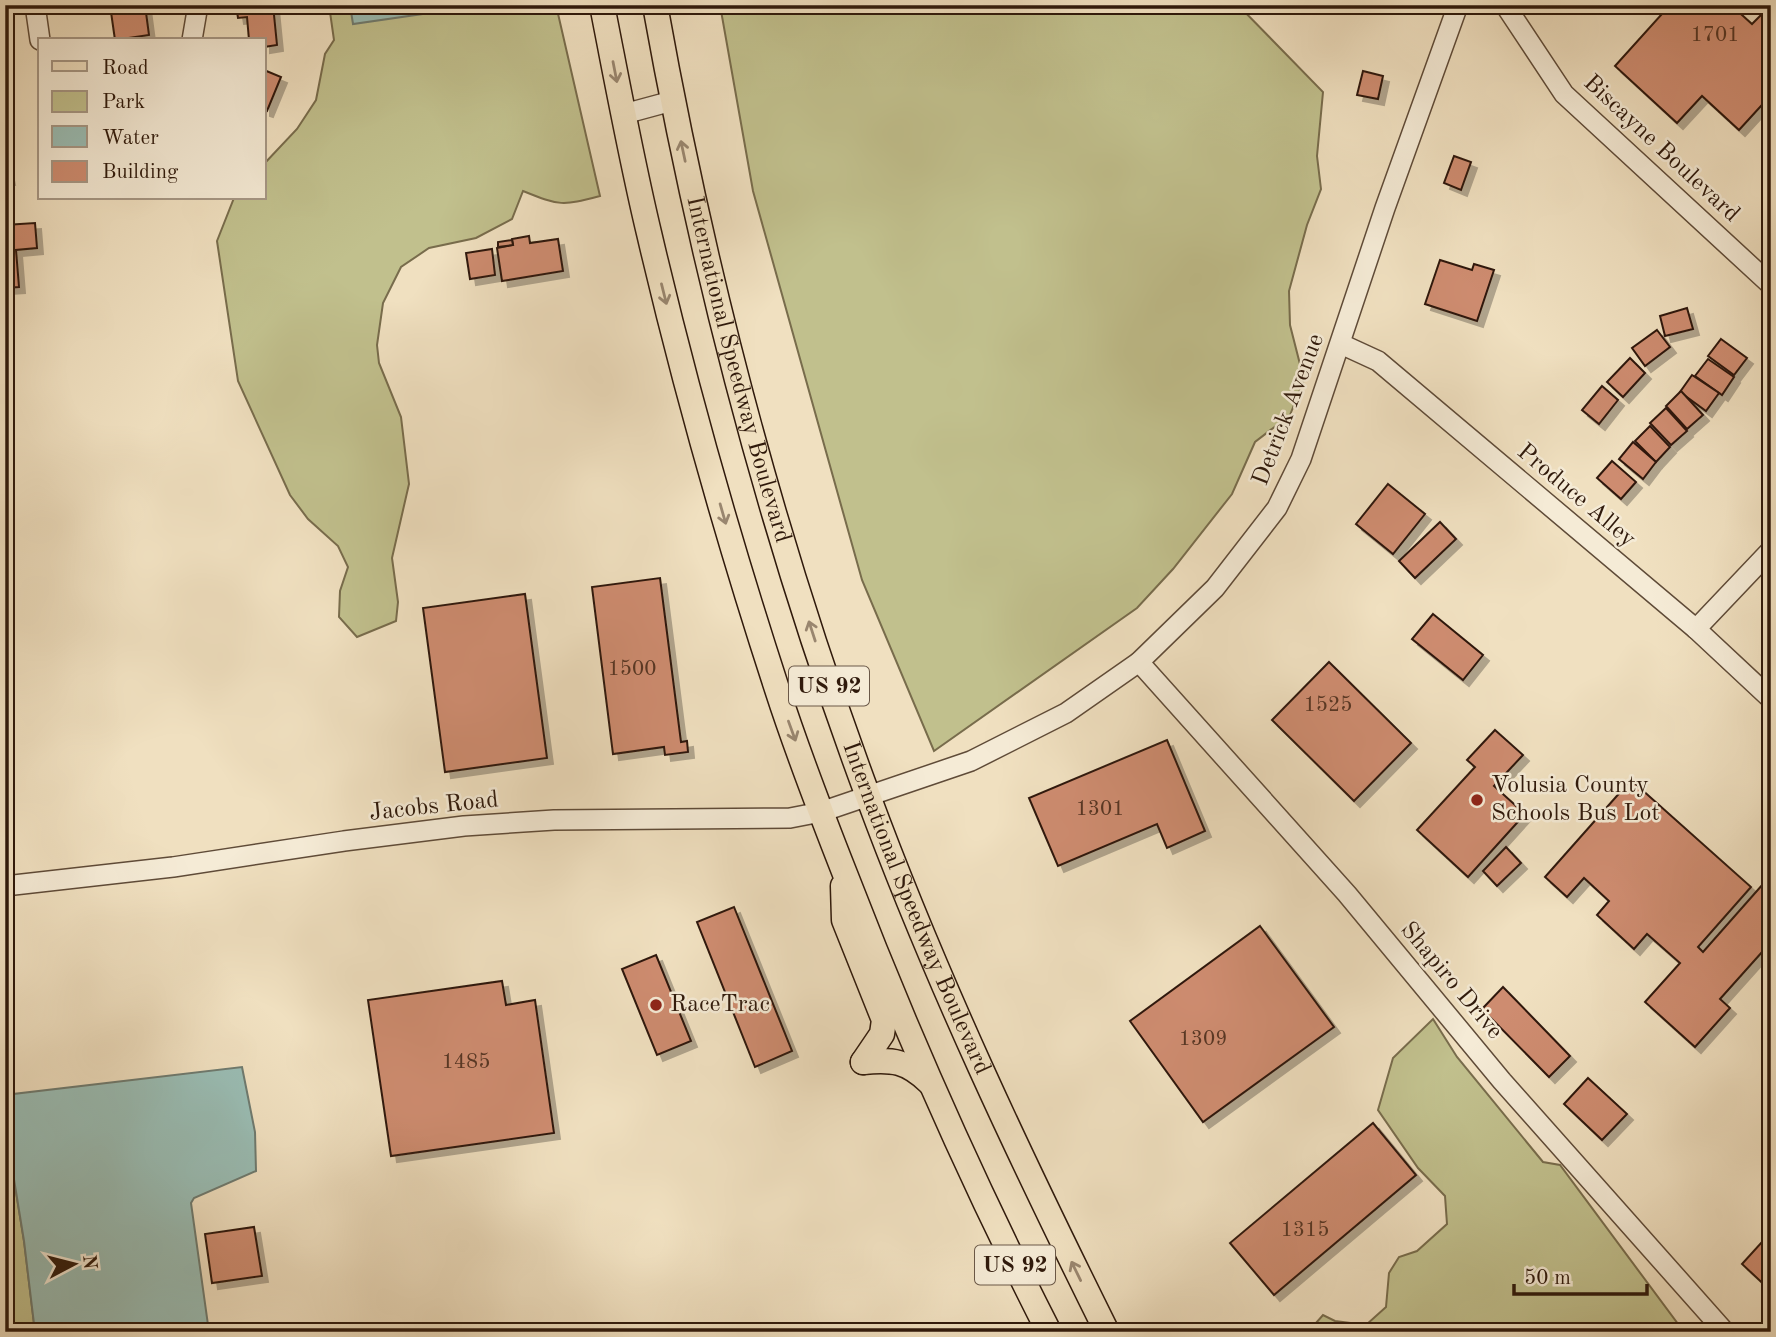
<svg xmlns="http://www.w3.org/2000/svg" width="1776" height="1337" font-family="'Old Standard TT',serif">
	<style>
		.green { fill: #c1c08d; stroke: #786c4c; stroke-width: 2 }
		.water { fill: #9abdb4; stroke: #6f7b70; stroke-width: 2 }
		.building { fill: #ce8c70; stroke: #2f190b; stroke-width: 2; filter: url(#shadow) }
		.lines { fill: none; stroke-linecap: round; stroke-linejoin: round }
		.minor-casing { stroke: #5f4b38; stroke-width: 22 }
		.major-casing { stroke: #2f190b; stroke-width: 27 }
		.minor { stroke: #f5ebd6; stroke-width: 19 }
		.major { stroke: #f0e0c0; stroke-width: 24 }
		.oneway { stroke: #99866f }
		.poi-dot { fill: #8f2418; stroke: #f5ebd6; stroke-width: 2.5 }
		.labels { text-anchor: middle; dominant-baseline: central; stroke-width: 5; stroke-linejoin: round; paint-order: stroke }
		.number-label { font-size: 21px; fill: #573624 }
		.shield { fill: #f5ebd6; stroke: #6a5848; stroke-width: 2 }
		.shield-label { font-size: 23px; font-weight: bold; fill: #2f190b }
		.street-label { font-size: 24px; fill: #2f190b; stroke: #f5ebd6 }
		.poi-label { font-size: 24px; fill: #2f190b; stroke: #f5ebd6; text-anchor: start }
	</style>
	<defs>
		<filter id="shadow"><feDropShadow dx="6" dy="6" stdDeviation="0" flood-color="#0004"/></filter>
	</defs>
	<rect width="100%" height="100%" fill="#f0e0c0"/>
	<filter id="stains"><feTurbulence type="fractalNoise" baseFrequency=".00286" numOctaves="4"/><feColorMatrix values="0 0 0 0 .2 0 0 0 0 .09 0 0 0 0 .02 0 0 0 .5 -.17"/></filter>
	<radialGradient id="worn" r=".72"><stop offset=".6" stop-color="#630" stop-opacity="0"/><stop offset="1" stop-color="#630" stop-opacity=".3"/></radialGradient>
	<g class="green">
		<path d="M 329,5 L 556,5 L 600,196 C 562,206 560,206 523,191 L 512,219 L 476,238 L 429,248 L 401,267 L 383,303 L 377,345 L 379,363 L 401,417 L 409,484 L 392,558 L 398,602 L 396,621 L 357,637 L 339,617 L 340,591 L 348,567 L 338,546 L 308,519 L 290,495 L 238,381 L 217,241 L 234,198 L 264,198 L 264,164 L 297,129 L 316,100 L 325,54 L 334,40 Z"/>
		<polygon points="720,5 1238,5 1323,92 1317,156 1321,189 1307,225 1289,291 1290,325 1304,380 1290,415 1255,442 1232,494 1173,569 1137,608 934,751 862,580 753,191"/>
		<polygon points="1433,1019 1457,1057 1543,1162 1560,1165 1684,1332 1308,1332 1323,1315 1335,1321 1366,1325 1386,1307 1389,1273 1399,1257 1417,1251 1447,1224 1445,1196 1418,1168 1378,1110 1393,1058"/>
		<polygon points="5,1124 24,1241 35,1332 5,1332"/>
	</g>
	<g class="water">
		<polygon points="350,5 485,5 353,24"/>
		<polygon points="242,1067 255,1132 256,1171 194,1198 191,1203 209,1332 35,1332 24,1241 5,1124 5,1095"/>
	</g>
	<g class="building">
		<polygon points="110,5 145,5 149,35 115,40"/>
		<polygon points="236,5 273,5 277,45 264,47 264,40 249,40 247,17 238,18"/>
		<polygon points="1670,5 1731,5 1752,24 1771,5 1771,95 1739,130 1702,96 1677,123 1615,66"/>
		<polygon points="264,70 281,77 267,111 264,110"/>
		<polygon points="1363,71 1383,76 1378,99 1357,95"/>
		<polygon points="1454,156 1471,162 1461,190 1444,183"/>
		<polygon points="5,160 9,179 5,180"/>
		<polygon points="35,223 37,248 16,250 19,287 5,288 5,225"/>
		<polygon points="529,236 530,243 558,239 563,271 502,281 497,248 513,245 512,239"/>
		<polygon points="512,240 513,245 498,247 498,242"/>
		<polygon points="492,249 495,275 470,279 466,253"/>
		<polygon points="1440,260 1472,270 1474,264 1494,270 1477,321 1425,304"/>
		<polygon points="1687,308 1693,329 1665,336 1660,316"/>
		<polygon points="1657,330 1670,347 1645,366 1632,348"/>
		<polygon points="1721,339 1747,358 1734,375 1708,356"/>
		<polygon points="1630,358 1645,373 1623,397 1607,382"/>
		<polygon points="1708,359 1734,377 1722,395 1695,376"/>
		<polygon points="1692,375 1719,393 1706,411 1680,392"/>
		<polygon points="1602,386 1618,400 1599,424 1582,410"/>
		<polygon points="1681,391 1703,415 1687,429 1666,406"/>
		<polygon points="1666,408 1687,431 1671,445 1650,423"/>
		<polygon points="1650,426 1670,447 1656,462 1635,441"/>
		<polygon points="1633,442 1656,462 1643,479 1619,459"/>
		<polygon points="1612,461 1636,482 1621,499 1597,478"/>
		<polygon points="1388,484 1425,514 1393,554 1356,524"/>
		<polygon points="1440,522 1456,539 1415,578 1399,561"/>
		<polygon points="660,578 681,742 687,741 688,752 665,755 664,747 613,754 592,587"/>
		<polygon points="525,594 547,758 445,772 423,608"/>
		<polygon points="1433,614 1483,655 1463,680 1412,639"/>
		<polygon points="1329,662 1411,743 1354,801 1272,720"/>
		<polygon points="1495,730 1523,755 1494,786 1525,814 1468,877 1417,830 1475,767 1467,760"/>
		<polygon points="1167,740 1205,831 1167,848 1157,824 1058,866 1029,798"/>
		<polygon points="1631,780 1751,887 1698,947 1703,952 1771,875 1771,942 1720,999 1730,1008 1695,1047 1645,1002 1680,963 1647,934 1634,949 1597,915 1609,901 1584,878 1567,897 1545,877"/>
		<polygon points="1506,847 1521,863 1497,886 1483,871"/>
		<polygon points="734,907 792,1051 755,1067 697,922"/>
		<polygon points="1260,926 1334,1027 1203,1122 1130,1021"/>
		<polygon points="656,955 691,1041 657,1055 622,969"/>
		<polygon points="502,981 506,1005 535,1000 554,1133 391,1156 368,1000"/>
		<polygon points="1503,987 1570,1056 1549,1077 1482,1009"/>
		<polygon points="1588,1078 1627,1114 1602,1140 1564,1104"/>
		<polygon points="1373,1123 1416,1175 1274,1295 1230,1243"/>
		<polygon points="254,1227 262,1276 212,1283 205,1234"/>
		<polygon points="1771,1232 1771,1291 1742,1264"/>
	</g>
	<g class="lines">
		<defs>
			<g id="minor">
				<polyline points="35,5 40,40"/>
				<polyline points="1505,5 1564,94 1771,285"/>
				<polyline points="192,40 198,5"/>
				<polyline points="624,114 672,101"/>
				<polyline points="1341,344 1378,361 1696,629 1771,699"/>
				<polyline points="1696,629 1771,550"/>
				<polyline points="1139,662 1347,894 1502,1081 1725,1332"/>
				<polyline points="5,886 173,867 344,841 464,826 554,820 790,818 821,812 971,761 1066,713 1139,662 1215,588 1277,508 1301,459 1385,208 1458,5"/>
			</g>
			<g id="major">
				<path d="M 602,5 C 617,81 631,158 649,233 C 685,387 728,539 777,689 C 797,751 821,813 845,874 C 905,1030 973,1183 1049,1332"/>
				<path id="s1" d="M 655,5 C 703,273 773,541 868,796 C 936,980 1020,1157 1107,1332"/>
				<polyline points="843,886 844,920 884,1020 882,1034 863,1062"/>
				<path d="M 863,1062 C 893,1059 907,1061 929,1082"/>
			</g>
		</defs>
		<use href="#minor" class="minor-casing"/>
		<use href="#major" class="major-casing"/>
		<use href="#minor" class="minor"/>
		<use href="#major" class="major"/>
	</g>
	<defs><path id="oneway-shaft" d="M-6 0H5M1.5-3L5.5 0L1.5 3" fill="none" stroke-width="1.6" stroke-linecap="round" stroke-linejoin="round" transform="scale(1.75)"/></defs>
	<g class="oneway">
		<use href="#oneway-shaft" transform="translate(615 72) rotate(79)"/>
		<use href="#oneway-shaft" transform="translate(683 151) rotate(-102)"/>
		<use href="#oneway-shaft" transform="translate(664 294) rotate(76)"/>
		<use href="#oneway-shaft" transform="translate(723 514) rotate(74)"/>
		<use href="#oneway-shaft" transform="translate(812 631) rotate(-108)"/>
		<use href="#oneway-shaft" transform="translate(792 731) rotate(70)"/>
		<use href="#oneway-shaft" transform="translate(1076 1271) rotate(-116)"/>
	</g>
	<g class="poi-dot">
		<circle cx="1477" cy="800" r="7"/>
		<circle cx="656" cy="1005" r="7"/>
	</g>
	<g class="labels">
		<g class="number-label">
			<text x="1715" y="35">1701</text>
			<text x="632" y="669">1500</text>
			<text x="1328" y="705">1525</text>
			<text x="1100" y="809">1301</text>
			<text x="1203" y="1039">1309</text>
			<text x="466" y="1062">1485</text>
			<text x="1305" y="1230">1315</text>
		</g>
		<g class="shield">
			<rect x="789" y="666.5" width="80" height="39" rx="5"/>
			<rect x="975" y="1245.5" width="80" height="39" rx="5"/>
		</g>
		<g class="shield-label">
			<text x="829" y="686">US 92</text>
			<text x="1015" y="1265">US 92</text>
		</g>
		<g class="street-label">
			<text transform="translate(1661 149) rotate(43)">Biscayne Boulevard</text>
			<text stroke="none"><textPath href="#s1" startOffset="374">International Speedway Boulevard</textPath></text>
			<text transform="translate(1289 410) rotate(-69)">Detrick Avenue</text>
			<text transform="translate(1576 496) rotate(40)">Produce Alley</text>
			<text transform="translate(434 807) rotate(-6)">Jacobs Road</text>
			<text stroke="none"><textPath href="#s1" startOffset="942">International Speedway Boulevard</textPath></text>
			<text transform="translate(1451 981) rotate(50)">Shapiro Drive</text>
		</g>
		<g class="poi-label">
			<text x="1491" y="786">Volusia County<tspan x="1491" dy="28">Schools Bus Lot</tspan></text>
			<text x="670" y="1005">RaceTrac</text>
		</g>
	</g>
	<rect width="1776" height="1337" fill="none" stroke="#f0e0c0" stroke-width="28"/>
	<rect x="7" y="7" width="1762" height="1323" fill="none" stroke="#2f190b" stroke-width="3.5"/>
	<rect x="14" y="14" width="1748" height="1309" fill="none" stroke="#2f190b" stroke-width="2"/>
	<rect x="38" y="38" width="228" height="161" fill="#f5ebd6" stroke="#a69785" stroke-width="2"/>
	<rect x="52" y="61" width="35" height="10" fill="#f0e0c0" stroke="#a69785" stroke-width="2"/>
	<text x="102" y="74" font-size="21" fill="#2f190b">Road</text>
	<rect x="52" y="91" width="35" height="21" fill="#c1c08d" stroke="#a69785" stroke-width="2"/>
	<text x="102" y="108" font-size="21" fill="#2f190b">Park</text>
	<rect x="52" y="126" width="35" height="21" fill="#9abdb4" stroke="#a69785" stroke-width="2"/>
	<text x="102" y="144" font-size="21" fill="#2f190b">Water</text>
	<rect x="52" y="161" width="35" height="21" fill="#ce8c70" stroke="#a69785" stroke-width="2"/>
	<text x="102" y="178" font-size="21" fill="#2f190b">Building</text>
	<g transform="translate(74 1264) rotate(83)" stroke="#f5ebd6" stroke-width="5" paint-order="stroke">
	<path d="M0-5L12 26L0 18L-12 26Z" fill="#2f190b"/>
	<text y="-10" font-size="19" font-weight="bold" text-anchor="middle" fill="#2f190b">N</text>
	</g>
	<path d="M1514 1284v10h133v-10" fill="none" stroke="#2f190b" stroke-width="3.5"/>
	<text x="1524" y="1284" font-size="21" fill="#2f190b" stroke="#f5ebd6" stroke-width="5" paint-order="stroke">50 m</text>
	<rect width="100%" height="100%" filter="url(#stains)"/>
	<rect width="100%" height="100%" fill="url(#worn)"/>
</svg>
